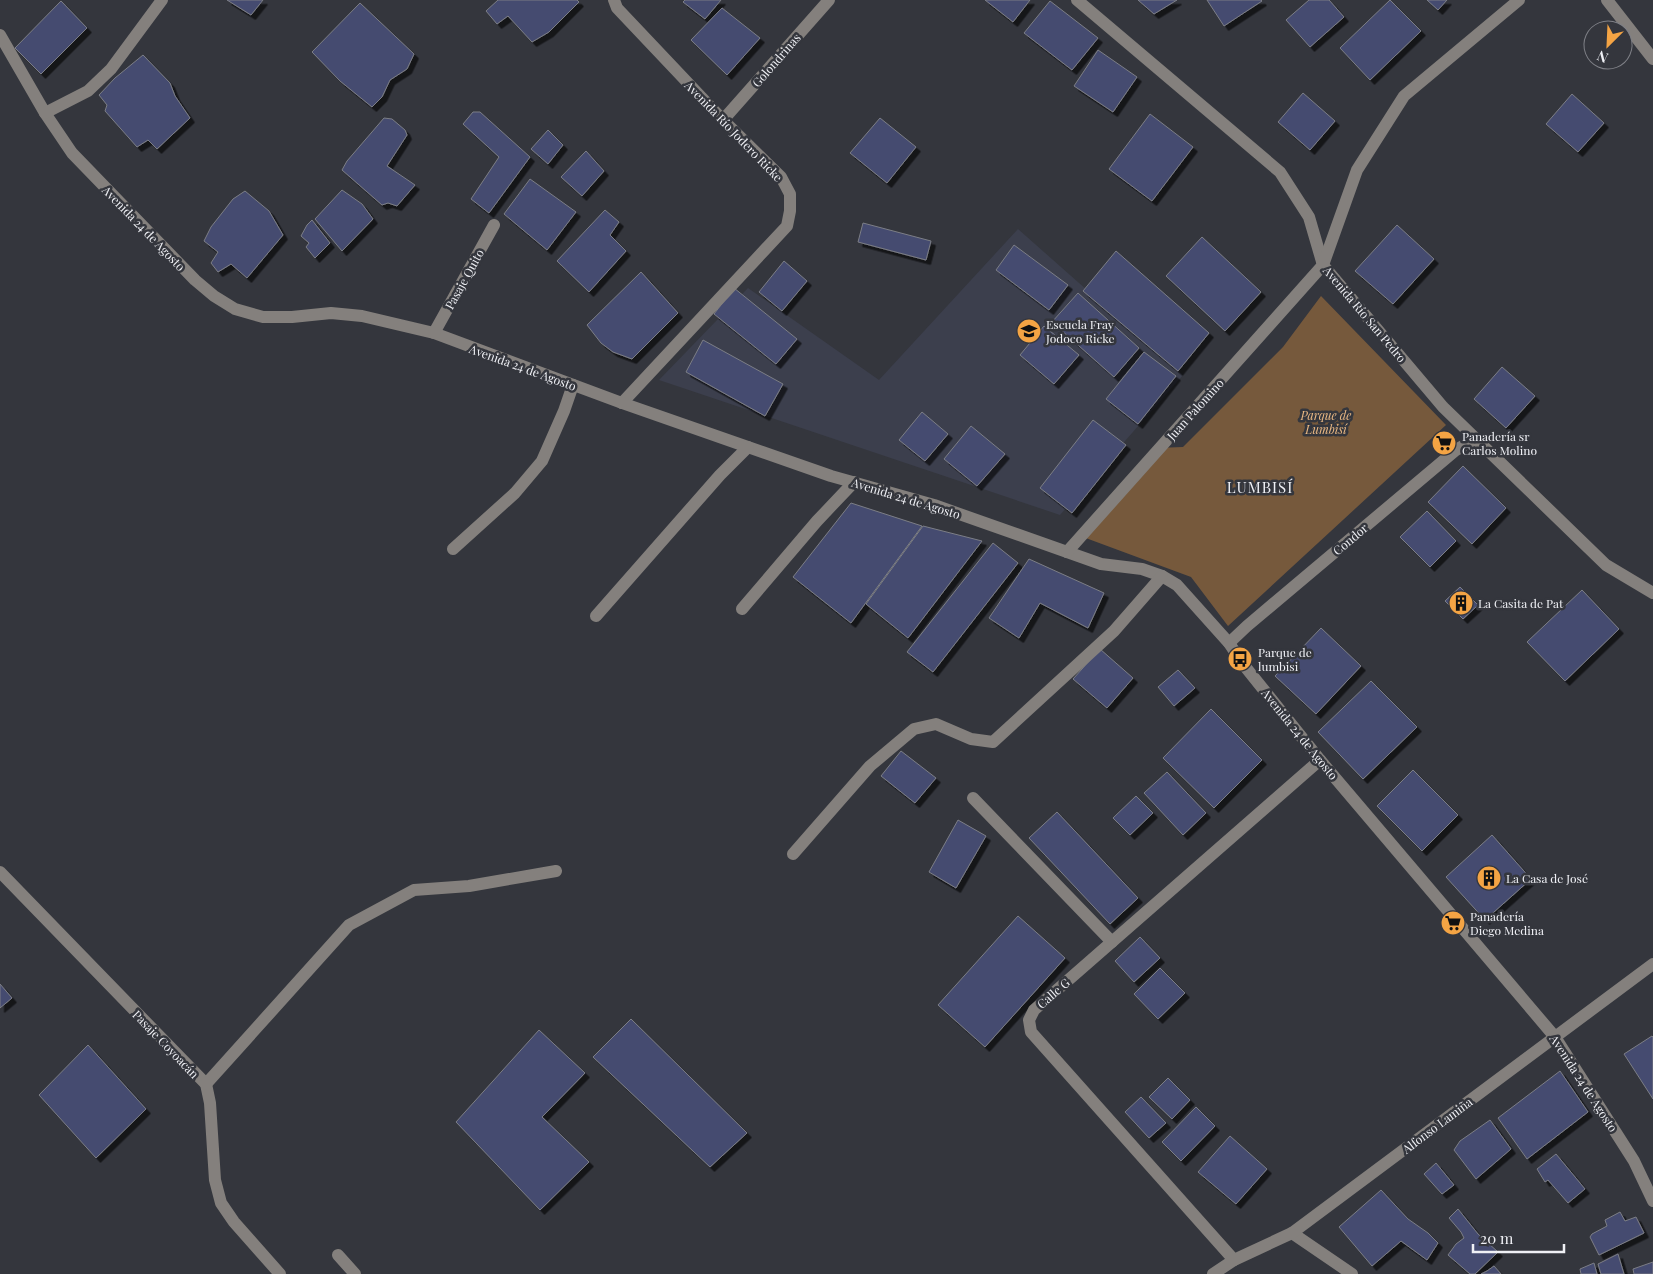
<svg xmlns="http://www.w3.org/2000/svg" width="1653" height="1274" font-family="'Playfair Display',serif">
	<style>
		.built { fill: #3c3f4d }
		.green { fill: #76593c }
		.building { fill: #454b6f; stroke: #7c7e86; filter: url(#shadow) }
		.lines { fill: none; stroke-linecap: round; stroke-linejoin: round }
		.minor { stroke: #84807d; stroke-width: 12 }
		.labels { text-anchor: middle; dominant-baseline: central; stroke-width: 5; stroke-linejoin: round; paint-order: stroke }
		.street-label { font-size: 12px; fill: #eff0f5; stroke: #34363d }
		.poi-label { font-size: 12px; fill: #eff0f5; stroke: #34363d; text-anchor: start }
		.park-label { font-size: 12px; font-style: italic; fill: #ebb984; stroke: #34363d }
		.quarter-label { font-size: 15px; letter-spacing: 1px; fill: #eff0f5; stroke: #34363d }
	</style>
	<defs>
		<filter id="shadow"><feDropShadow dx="4.5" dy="4.5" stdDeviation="0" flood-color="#0009"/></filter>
	</defs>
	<rect width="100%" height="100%" fill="#34363d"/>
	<polygon class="built" points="1018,229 1183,375 1060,515 659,380 748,288 879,380"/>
	<polygon class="green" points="1321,296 1446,425 1228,626 1191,577 1083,537 1157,448 1183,447 1283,347"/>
	<g class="building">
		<polygon points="227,0 263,0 251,15"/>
		<polygon points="498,0 577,0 579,2 549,32 532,42 508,16 497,24 486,11"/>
		<polygon points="685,0 721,0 705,19 683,2"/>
		<polygon points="985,0 1030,0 1013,22"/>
		<polygon points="1138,0 1177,0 1154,14"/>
		<polygon points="1207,0 1261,0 1262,1 1224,26"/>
		<polygon points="1309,0 1329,0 1344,17 1310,47 1286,20"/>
		<polygon points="1390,0 1421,31 1370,80 1340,48"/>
		<polygon points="1427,0 1447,0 1438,10"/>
		<polygon points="61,1 87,28 41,74 15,48"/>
		<polygon points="1050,1 1098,38 1072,70 1024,33"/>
		<polygon points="360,3 414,54 407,69 390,80 382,97 372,107 340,81 312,52"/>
		<polygon points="722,8 760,38 727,75 691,40"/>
		<polygon points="1098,50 1137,77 1113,112 1074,86"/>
		<polygon points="143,55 170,83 175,96 190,118 157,149 148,140 137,147 105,111 107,105 99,95 115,78"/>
		<polygon points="1303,93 1335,121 1310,150 1278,122"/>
		<polygon points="1572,94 1604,123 1578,152 1546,124"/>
		<polygon points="473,112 480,112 530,157 489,213 471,199 499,157 463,124"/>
		<polygon points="1150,114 1193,147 1152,201 1109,169"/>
		<polygon points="384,118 392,119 405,130 407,135 387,166 415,185 397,206 388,203 382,205 342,170 347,161"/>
		<polygon points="880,118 916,147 887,183 850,153"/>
		<polygon points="548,130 563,145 548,164 531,149"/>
		<polygon points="586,151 604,171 582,196 561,177"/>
		<polygon points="530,179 576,212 547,250 504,214"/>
		<polygon points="342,190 362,204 373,219 342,251 315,219"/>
		<polygon points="245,191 269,211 283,235 247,278 231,264 218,272 211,263 218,252 204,241 211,227 233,199"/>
		<polygon points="605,210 619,222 610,235 626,251 589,292 557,261"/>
		<polygon points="312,220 330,243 315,258 306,247 309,243 301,236 307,225"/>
		<polygon points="863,223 931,241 926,260 858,242"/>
		<polygon points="1397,225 1434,259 1393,304 1355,271"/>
		<polygon points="1202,237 1261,292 1225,331 1166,276"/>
		<polygon points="1014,245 1068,285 1049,310 996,270"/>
		<polygon points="1116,251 1209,333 1178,371 1083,291"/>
		<polygon points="784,261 807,281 782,311 759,292"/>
		<polygon points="641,272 678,313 632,359 613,352 601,343 587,325"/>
		<polygon points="734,288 797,339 776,364 714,314"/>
		<polygon points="1078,293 1139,348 1114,377 1052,322"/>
		<polygon points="1044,326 1079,355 1054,384 1020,355"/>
		<polygon points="703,340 783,384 765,416 686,372"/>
		<polygon points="1144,352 1176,376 1138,424 1106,399"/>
		<polygon points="1502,367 1535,396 1506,428 1474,399"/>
		<polygon points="922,412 948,434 925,461 899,440"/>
		<polygon points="1093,420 1126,445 1072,513 1040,488"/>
		<polygon points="971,426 1005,454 977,486 944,459"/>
		<polygon points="1463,466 1506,508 1472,544 1428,502"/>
		<polygon points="851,503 922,526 851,623 793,577"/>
		<polygon points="1427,511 1456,541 1430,567 1400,537"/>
		<polygon points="923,526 982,541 908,638 866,604"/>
		<polygon points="993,543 1018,563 933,672 907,652"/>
		<polygon points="1029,559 1104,593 1088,628 1040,603 1019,638 989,618"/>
		<polygon points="1460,587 1478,605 1463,619 1445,601"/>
		<polygon points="1582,590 1619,629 1565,681 1527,642"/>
		<polygon points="1321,628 1361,666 1316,714 1275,676"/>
		<polygon points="1100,649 1133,678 1107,708 1073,679"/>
		<polygon points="1178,670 1195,688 1174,706 1158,687"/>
		<polygon points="1371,681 1417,727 1363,779 1318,732"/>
		<polygon points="1211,709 1262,760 1214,808 1163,758"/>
		<polygon points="901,751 936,778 915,803 881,776"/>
		<polygon points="1413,770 1458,815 1422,851 1377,806"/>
		<polygon points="1167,772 1206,813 1183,835 1144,793"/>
		<polygon points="1136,796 1153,813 1130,835 1113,818"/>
		<polygon points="1057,812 1138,898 1110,924 1029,838"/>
		<polygon points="958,820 986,836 956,888 929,872"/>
		<polygon points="1492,835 1531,879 1485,920 1446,877"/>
		<polygon points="1018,916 1065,958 985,1047 938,1005"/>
		<polygon points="1140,937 1160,958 1134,982 1115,961"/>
		<polygon points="1160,968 1185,993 1158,1019 1134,994"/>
		<polygon points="0,984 12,998 0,1008"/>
		<polygon points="631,1019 747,1133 710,1167 593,1057"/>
		<polygon points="539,1030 585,1073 542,1117 589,1162 540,1210 456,1122"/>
		<polygon points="1652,1036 1653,1037 1653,1099 1624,1054"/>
		<polygon points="88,1045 146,1109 96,1158 39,1095"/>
		<polygon points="1560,1071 1588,1112 1527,1159 1498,1118"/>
		<polygon points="1168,1078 1190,1100 1172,1119 1149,1097"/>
		<polygon points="1141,1097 1166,1123 1149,1138 1125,1112"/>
		<polygon points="1196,1107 1215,1126 1181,1161 1162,1142"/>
		<polygon points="1490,1120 1511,1149 1476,1179 1454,1150 1460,1141"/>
		<polygon points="1230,1136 1267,1169 1236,1204 1198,1172"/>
		<polygon points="1556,1154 1585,1189 1568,1203 1548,1180 1545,1182 1537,1169"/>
		<polygon points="1436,1163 1454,1185 1442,1194 1424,1174"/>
		<polygon points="1381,1190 1408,1219 1428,1233 1438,1243 1427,1260 1401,1241 1372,1266 1339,1227"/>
		<polygon points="1458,1209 1478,1234 1498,1252 1475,1274 1470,1274 1448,1255 1456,1244 1464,1238 1461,1232 1449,1218"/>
		<polygon points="1620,1212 1625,1221 1636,1217 1644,1233 1599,1255 1590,1237 1592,1234 1607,1226 1605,1220"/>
		<polygon points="1618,1254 1624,1274 1601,1274 1598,1264"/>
		<polygon points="1653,1262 1653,1274 1634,1274 1633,1269"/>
		<polygon points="1594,1263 1597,1274 1581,1274 1580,1269"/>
		<polygon points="1494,1266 1501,1274 1481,1274 1487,1271"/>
	</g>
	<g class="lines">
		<g class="minor">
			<polyline points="614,0 617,8 723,120 781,177 790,194 790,211 787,226 622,403"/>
			<polyline points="1077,0 1280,172 1309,217 1323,265 1443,407 1606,565 1653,593"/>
			<polyline points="1607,0 1653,59"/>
			<polyline points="0,35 45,113 72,153 195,280 214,296 235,309 263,317 292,317 331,313 362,316 434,333 622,403 831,476 934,505 1101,564 1142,569 1162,576 1177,585 1229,643 1243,664 1320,760 1555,1037 1634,1161 1653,1201"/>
			<polyline points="45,113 88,91 111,69 162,0"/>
			<polyline points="723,120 829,0"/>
			<polyline points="434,333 494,225"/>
			<polyline points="453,549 515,493 542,461 564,411 573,385"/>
			<polyline points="1067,552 1323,265 1357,170 1404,96 1519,0"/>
			<polyline points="742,609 817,521 854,482"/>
			<polyline points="596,616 720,475 748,447"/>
			<polyline points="1229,643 1247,626 1456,450 1475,439"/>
			<polyline points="973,798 1112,942"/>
			<polyline points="793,854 870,766 914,729 936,724 971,739 993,742 1114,631 1162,576"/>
			<polyline points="0,872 206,1084 210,1103 215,1180 221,1203 234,1222 280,1274"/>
			<polyline points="206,1084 349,925 414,890 469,886 556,871"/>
			<polyline points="1292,1233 1352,1274"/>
			<polyline points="338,1255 355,1274"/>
			<polyline points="1234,1260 1031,1032 1029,1020 1034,1010 1320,760"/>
			<polyline points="1213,1274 1234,1260 1292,1233 1653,964"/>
		</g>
	</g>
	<defs>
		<symbol id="school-disc" viewBox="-11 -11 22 22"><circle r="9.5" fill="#f4a444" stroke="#34363d"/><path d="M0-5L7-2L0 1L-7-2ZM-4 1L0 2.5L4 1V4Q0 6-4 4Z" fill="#111"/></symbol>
		<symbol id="supermarket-disc" viewBox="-11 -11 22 22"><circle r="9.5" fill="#f4a444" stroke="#34363d"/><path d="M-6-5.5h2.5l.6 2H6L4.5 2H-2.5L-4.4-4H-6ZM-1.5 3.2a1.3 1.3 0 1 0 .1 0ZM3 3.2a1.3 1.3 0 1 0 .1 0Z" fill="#111"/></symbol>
		<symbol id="building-disc" viewBox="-11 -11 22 22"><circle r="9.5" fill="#f4a444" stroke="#34363d"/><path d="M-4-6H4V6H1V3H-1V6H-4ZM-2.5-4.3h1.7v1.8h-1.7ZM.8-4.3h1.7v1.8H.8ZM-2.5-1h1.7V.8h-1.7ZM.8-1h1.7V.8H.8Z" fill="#111"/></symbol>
		<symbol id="bus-disc" viewBox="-11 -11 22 22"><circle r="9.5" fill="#f4a444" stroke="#34363d"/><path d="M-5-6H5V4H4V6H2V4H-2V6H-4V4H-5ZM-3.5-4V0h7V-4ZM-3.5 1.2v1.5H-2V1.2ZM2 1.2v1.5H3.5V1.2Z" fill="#111"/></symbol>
	</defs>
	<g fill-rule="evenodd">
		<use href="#school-disc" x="1015" y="317" width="28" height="28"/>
		<use href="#supermarket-disc" x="1430" y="429" width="28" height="28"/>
		<use href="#building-disc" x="1447" y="589" width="28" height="28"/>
		<use href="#bus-disc" x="1226" y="645" width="28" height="28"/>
		<use href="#building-disc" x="1475" y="864" width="28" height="28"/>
		<use href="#supermarket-disc" x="1439" y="909" width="28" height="28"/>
	</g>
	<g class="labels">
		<g class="street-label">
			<text transform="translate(776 60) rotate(-49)">Golondrinas</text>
			<text transform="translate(734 131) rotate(46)">Avenida Río Jodero Ricke</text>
			<text transform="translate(144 228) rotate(46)">Avenida 24 de Agosto</text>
			<text transform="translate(464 279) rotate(-61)">Pasaje Quito</text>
			<text transform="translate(1365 314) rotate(50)">Avenida Río San Pedro</text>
			<text transform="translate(523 367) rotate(20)">Avenida 24 de Agosto</text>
			<text transform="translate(1195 409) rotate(-48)">Juan Palomino</text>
			<text transform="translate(906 498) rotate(17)">Avenida 24 de Agosto</text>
			<text transform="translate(1350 539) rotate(-40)">Condor</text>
			<text transform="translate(1300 734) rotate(51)">Avenida 24 de Agosto</text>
			<text transform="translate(1053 993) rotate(-41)">Calle G</text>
			<text transform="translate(166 1044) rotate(46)">Pasaje Coyoacán</text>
			<text transform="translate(1584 1083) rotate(57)">Avenida 24 de Agosto</text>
			<text transform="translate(1437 1125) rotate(-37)">Alfonso Lamiña</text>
		</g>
		<g class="poi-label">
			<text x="1046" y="324">Escuela Fray<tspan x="1046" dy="14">Jodoco Ricke</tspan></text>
			<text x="1462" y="436">Panadería sr<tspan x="1462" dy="14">Carlos Molino</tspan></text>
			<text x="1478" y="603">La Casita de Pat</text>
			<text x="1258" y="652">Parque de<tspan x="1258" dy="14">lumbisi</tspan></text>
			<text x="1506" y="878">La Casa de José</text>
			<text x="1470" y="916">Panadería<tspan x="1470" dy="14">Diego Medina</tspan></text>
		</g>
		<g class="park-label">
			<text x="1326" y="415">Parque de<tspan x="1326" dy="14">Lumbisí</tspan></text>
		</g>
		<g class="quarter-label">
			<text x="1260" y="487">LUMBISÍ</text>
		</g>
	</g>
	<g transform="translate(1608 45) rotate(204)"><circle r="24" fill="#34363d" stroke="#7f8087"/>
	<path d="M0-4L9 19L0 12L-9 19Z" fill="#f4a444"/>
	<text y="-8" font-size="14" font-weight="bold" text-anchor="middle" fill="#eff0f5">N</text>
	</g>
	<path d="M1473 1244v8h91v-8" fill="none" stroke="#eff0f5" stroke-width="2.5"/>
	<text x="1480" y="1244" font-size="15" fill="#eff0f5" stroke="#34363d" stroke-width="4" paint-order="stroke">20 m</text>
</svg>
